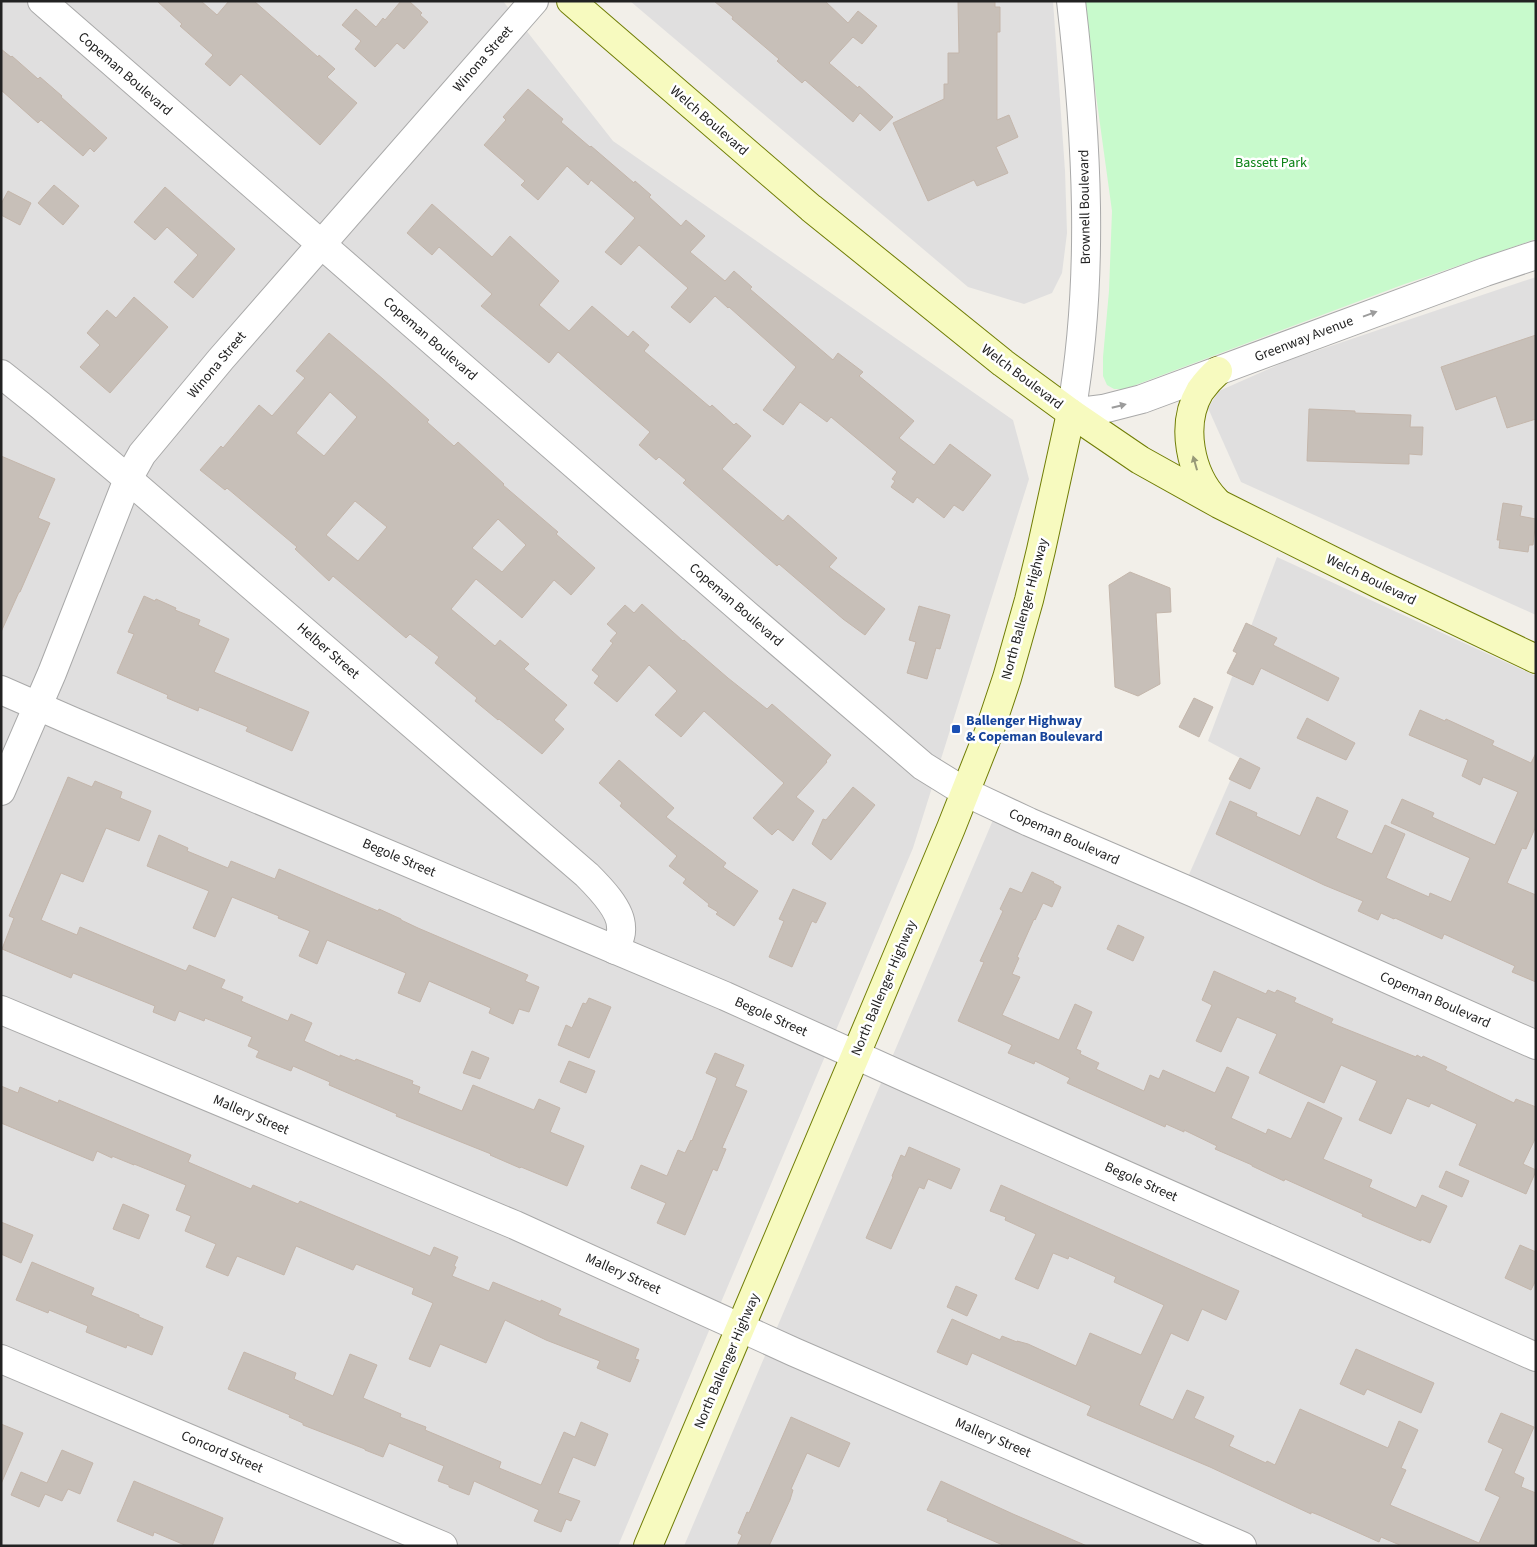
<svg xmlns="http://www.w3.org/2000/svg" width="1537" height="1547" font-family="'Source Sans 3',sans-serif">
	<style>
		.residential { fill: #e0dfdf }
		.park { fill: #c8facc }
		.building { fill: #c7bfb8; stroke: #c4b6ab; fill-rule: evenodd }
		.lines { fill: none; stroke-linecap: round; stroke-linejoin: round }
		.minor-casing { stroke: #a9a9a9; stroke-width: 30 }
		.secondary-casing { stroke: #707d05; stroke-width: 30 }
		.minor { stroke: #fff; stroke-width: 28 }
		.secondary { stroke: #f7fabf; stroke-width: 28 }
		.oneway { fill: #9c9c9c }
		.oneway2 { fill: #979978 }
		.transit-dot { fill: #1a4fb4; stroke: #fff; stroke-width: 2 }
		.labels { text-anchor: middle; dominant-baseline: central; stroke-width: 5; stroke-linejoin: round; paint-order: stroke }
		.street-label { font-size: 14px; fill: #222; stroke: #fff }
		.park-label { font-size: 14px; fill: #0c8416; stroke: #fff }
		.transit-label { font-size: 14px; font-weight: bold; fill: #164399; stroke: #fff; text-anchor: start }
	</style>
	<rect width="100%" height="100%" fill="#f2efe9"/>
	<g class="residential">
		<polygon points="1,1 503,1 613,141 1013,420 1029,479 913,848 618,1546 1,1546"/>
		<polygon points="630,1 1053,1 1065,171 1067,233 1062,273 1052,293 1024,304 968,287"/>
		<polygon points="1536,277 1536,615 1241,482 1208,408 1219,391 1289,360"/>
		<polygon points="1277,557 1536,676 1536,1546 684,1546 993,820 1177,902 1240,758 1208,741"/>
	</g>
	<polygon class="park" points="1085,1 1536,1 1536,239 1402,285 1133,386 1123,389 1114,389 1107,385 1103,376 1103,357 1109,291 1112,211 1092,66"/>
	<g class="building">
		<polygon points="157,1 201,1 217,15 229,1 254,1 318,57 319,55 335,69 327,77 357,103 320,145 241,74 230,86 205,64 213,55 180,26 182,24"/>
		<polygon points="401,1 409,1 422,13 420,15 428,22 404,49 397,43 375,67 355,49 361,41 342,25 356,9 376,27 383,18 385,20"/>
		<polygon points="714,1 825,1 848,23 858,11 877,26 862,44 853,37 829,63 858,88 859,86 893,117 880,131 860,113 853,122 805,80 802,83 777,61 779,59 732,19 733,17"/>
		<polygon points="958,1 995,1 995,7 1000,7 1000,32 997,32 997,120 1009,115 1018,137 996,147 1008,173 977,186 974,180 928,201 893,123 944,99 944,84 948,84 948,53 959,53"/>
		<polygon points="1,49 11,57 12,56 38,79 40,77 62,96 61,97 107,138 94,152 90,148 83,156 41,120 38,123 1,90"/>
		<polygon points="528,89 563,119 561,122 590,147 591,146 634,183 635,181 651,195 649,197 681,226 686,220 705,236 690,252 725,281 734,271 752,287 750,289 833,360 838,353 863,372 859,376 914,421 899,438 934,465 950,444 991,475 963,511 954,505 944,518 917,497 913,503 891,487 895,481 892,479 897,472 831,417 827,422 800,402 783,425 763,410 796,367 729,307 728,308 715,296 690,323 671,307 688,288 639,245 621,265 605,252 635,218 591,180 588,185 567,166 538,200 521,185 525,181 484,145 506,120 503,117"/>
		<polygon points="54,185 79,206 63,225 38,203"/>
		<polygon points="165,187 235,249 193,298 174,282 198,255 167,227 155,240 134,222"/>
		<polygon points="8,191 31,203 20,225 1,215 1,204"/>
		<polygon points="432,204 492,257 510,236 559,281 539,305 569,331 592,306 628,337 633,331 649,345 644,351 710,407 712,405 734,425 736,423 751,436 722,469 783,521 788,515 837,558 829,567 885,609 865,635 843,619 779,564 777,566 762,553 683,483 686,480 659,457 656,460 639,445 650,432 598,387 558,352 549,363 481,306 492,294 439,247 432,255 407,233"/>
		<polygon points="134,297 168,327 110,393 80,367 100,345 87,333 107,310 116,318"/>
		<path d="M 329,333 L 383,379 L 429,420 L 427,422 L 454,446 L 458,442 L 504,484 L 503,485 L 558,532 L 556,534 L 595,568 L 571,595 L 554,580 L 522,618 L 476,579 L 451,609 L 495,646 L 500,640 L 529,664 L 524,669 L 567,705 L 554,720 L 564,729 L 542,754 L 499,719 L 498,720 L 475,701 L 477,698 L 435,663 L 439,657 L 410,634 L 406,638 L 333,576 L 329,581 L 295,549 L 297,547 L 227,488 L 225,490 L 200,470 L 221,446 L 223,448 L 259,405 L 272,416 L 305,378 L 296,371 ZM 330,392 L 357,417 L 324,456 L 296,433 ZM 355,501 L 387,527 L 358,561 L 326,535 ZM 498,519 L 526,545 L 502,572 L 472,548 Z"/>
		<polygon points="1536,335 1536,419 1507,428 1496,396 1456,410 1441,367"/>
		<polygon points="1309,409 1355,411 1355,413 1411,415 1410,427 1423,427 1422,455 1409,454 1409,464 1307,461"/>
		<polygon points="1,456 55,479 38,518 50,523 20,592 19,592 1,632"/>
		<polygon points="1503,503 1522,506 1520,516 1536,519 1533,545 1529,545 1528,552 1499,548 1500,540 1497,540"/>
		<polygon points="1130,572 1170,588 1171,612 1156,613 1160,684 1138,696 1115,687 1109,585"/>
		<polygon points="144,596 155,601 156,599 176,608 175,610 200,620 198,625 229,639 214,672 309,712 292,751 246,731 248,727 199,707 198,711 167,698 168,695 117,673 134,634 128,632"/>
		<polygon points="642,604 683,641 684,640 728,678 767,709 772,704 831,755 826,761 827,762 796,797 814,811 793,841 778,829 772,835 753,818 784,783 704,711 681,737 655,715 677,691 649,665 617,702 594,683 599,676 592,670 613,643 610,641 617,633 607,624 625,605 634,613"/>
		<polygon points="919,606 950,615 940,649 936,648 927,679 907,673 916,642 909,640"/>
		<polygon points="1246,623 1277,638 1273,645 1339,678 1328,701 1261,668 1253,685 1227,673 1237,653 1233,651"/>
		<polygon points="1194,698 1213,707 1199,737 1179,727"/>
		<polygon points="1420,710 1445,721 1446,719 1494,741 1492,745 1531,763 1536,753 1536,826 1526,849 1522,848 1507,883 1536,895 1536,982 1512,972 1515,966 1444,934 1442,939 1395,918 1394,919 1381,913 1378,920 1358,911 1363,901 1324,885 1216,834 1230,801 1257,813 1256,816 1300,836 1317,797 1348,811 1336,838 1372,854 1385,825 1405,834 1386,878 1429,897 1430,893 1451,902 1470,858 1391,823 1402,799 1434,813 1432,817 1495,845 1518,792 1483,777 1480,785 1462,776 1468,760 1409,735"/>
		<polygon points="1307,718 1355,743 1346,760 1297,738"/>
		<polygon points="1240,758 1260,768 1250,789 1229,779"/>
		<polygon points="619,760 674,808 666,817 726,863 723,867 758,891 734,926 716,914 718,912 708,906 709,904 683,883 686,879 669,866 677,856 620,806 622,803 599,783"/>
		<polygon points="68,777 92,787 95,781 122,792 120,798 151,811 139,841 106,828 83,882 61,873 41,920 77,935 80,927 186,971 189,965 225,980 221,988 243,997 241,1001 288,1021 291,1014 312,1023 304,1041 340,1057 340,1055 355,1061 356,1059 413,1081 412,1084 420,1087 418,1093 462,1111 473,1085 534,1110 539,1099 560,1108 550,1132 584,1146 567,1186 521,1167 520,1168 490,1155 491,1154 396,1116 397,1114 329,1085 330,1082 293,1066 291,1071 256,1057 259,1051 248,1046 252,1037 205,1018 204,1021 179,1011 175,1021 153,1012 155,1006 73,973 71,978 2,949 14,918 9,916"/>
		<polygon points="853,787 875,805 831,860 812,844 823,819 826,820"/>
		<polygon points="159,835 188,848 187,851 228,868 231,861 275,879 279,869 378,911 379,909 401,919 401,920 418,928 528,975 525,981 539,987 529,1012 519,1009 513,1024 489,1013 491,1008 429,981 420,1002 398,993 406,973 327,940 317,964 299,956 310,931 278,918 279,916 232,897 215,937 193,928 209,891 147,866"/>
		<polygon points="1032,872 1054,882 1053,883 1061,887 1052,907 1043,903 1035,920 1034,919 1017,957 1019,958 1012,974 1020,977 1002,1015 1059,1040 1075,1004 1092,1012 1076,1049 1081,1051 1080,1054 1099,1063 1096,1069 1144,1091 1150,1075 1159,1079 1163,1070 1215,1093 1227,1067 1249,1077 1231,1118 1266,1134 1268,1129 1291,1139 1308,1102 1342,1118 1323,1159 1372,1180 1369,1187 1416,1208 1422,1195 1447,1206 1430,1243 1421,1239 1421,1241 1362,1216 1363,1214 1285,1179 1284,1181 1252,1166 1252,1165 1215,1149 1217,1146 1184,1130 1184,1132 1166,1124 1165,1127 1067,1083 1070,1078 1035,1061 1034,1064 1008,1053 1012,1045 958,1021 984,962 980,961 1003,911 1000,909 1010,888 1022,893"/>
		<polygon points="793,889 826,903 816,923 812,921 792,967 769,957 784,921 779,919"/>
		<polygon points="1118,925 1144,937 1133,961 1107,949"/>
		<polygon points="1214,971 1266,994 1268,990 1275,993 1277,990 1296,998 1294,1002 1333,1019 1331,1023 1416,1057 1417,1055 1422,1058 1423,1056 1447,1067 1445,1070 1514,1103 1516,1099 1536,1107 1536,1137 1523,1164 1536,1170 1536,1171 1526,1194 1459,1165 1477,1124 1431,1103 1429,1107 1407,1098 1391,1134 1359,1120 1377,1081 1341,1065 1324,1103 1304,1094 1259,1073 1277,1034 1237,1017 1221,1052 1196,1041 1212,1005 1202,1000"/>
		<polygon points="589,998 611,1007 589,1058 558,1045 566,1025 572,1028 583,1003 586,1004"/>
		<polygon points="472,1051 489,1058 480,1079 463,1073"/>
		<polygon points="715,1053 744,1065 735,1086 747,1091 722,1148 726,1149 717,1171 713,1169 685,1235 657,1223 666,1203 631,1188 641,1165 667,1176 678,1150 685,1153 691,1140 692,1141 717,1078 706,1073"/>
		<polygon points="569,1061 595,1071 586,1093 560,1082"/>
		<polygon points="1,1086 18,1093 20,1087 58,1103 59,1100 191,1155 188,1162 251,1189 253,1185 298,1204 300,1201 430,1256 434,1247 458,1257 454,1266 456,1267 452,1276 489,1291 493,1282 541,1302 541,1300 561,1309 558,1315 639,1349 635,1359 639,1360 630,1382 597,1368 600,1361 546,1340 505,1320 486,1363 440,1344 430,1367 409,1359 433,1303 412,1294 414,1288 356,1264 353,1270 296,1246 284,1275 237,1256 228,1276 206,1267 216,1244 185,1231 191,1216 176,1210 186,1185 134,1164 134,1165 112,1156 112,1158 97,1151 93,1161 1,1123"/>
		<polygon points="909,1147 960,1169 951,1189 928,1179 924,1189 919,1187 891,1249 866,1238 893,1177 892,1176 901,1155 905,1157"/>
		<polygon points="1446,1171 1469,1181 1462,1197 1439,1187"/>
		<polygon points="1001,1185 1239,1291 1226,1320 1202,1309 1188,1341 1171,1333 1139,1405 1173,1420 1187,1390 1204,1397 1194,1418 1234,1436 1229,1446 1266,1463 1267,1461 1275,1465 1300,1409 1388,1448 1399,1421 1418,1430 1401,1468 1406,1470 1390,1505 1479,1543 1500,1497 1485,1490 1503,1449 1488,1442 1501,1413 1534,1427 1514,1473 1524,1478 1521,1487 1536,1493 1536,1546 1402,1546 1381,1537 1379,1542 1321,1516 1311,1512 1311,1514 1210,1467 1087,1415 1091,1406 972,1353 967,1365 937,1352 952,1319 1000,1340 1002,1336 1017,1342 1017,1341 1028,1344 1076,1366 1090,1333 1141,1355 1164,1305 1114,1282 1116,1277 1069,1256 1068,1259 1053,1253 1038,1289 1015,1279 1036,1234 1005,1220 1006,1217 990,1211"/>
		<polygon points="123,1204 149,1215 139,1239 113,1229"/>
		<polygon points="1,1222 33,1235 21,1263 1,1254"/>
		<polygon points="1520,1245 1536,1252 1536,1280 1531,1290 1505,1278"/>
		<polygon points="32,1262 94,1288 91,1295 139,1315 139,1317 163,1327 152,1355 127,1345 126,1348 86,1332 88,1326 49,1310 48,1313 16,1300"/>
		<polygon points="956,1286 977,1295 967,1316 947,1307"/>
		<polygon points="1356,1349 1434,1383 1421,1413 1367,1389 1364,1395 1340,1384"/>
		<polygon points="244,1352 296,1373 294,1379 333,1396 350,1354 377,1365 363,1398 401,1414 400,1417 426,1427 425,1430 501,1462 499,1468 541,1485 564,1432 575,1437 581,1422 608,1434 595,1466 573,1457 558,1493 580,1501 571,1521 566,1519 561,1532 534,1521 539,1510 474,1481 469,1495 449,1487 449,1485 438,1481 444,1466 389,1443 383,1457 365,1450 365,1449 303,1425 303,1423 289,1417 290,1415 228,1389"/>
		<polygon points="791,1417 850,1443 839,1467 807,1453 791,1489 793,1490 790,1500 769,1546 737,1546 742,1535 738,1533 747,1512 749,1513"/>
		<polygon points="1,1424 23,1433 1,1484"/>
		<polygon points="62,1450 93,1463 80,1494 68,1489 62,1501 45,1494 39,1507 11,1495 21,1472 47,1483"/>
		<polygon points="134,1481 223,1518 212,1546 187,1546 154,1532 153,1536 117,1521"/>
		<polygon points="941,1481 1013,1514 1087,1546 1005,1546 947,1521 948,1519 927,1510"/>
	</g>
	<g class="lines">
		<defs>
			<g id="minor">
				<polyline points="42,1 747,615 923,766 965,792 1029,822 1194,893 1536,1045"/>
				<path d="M 1071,1 C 1087,138 1095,277 1071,413 L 1103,409 L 1142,399 L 1485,272 L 1536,255"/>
				<path d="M 1,374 L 40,405 L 128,479 L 587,875 C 599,887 621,909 621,927 C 622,935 618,942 615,950"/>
				<polyline points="1,690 72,721 725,996 909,1079 1536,1357"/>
				<polyline points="1,791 52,673 128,479 142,454 221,359 534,1"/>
				<polyline points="1,1010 515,1225 794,1352 1242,1546"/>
				<polyline points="1,1359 443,1546"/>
			</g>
			<g id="secondary">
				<polyline points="571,1 811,208 1003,363 1071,413 1140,460 1219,504 1381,585 1536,659"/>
				<path d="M 1216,501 C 1190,474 1180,425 1200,391 C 1205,384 1211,377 1218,371"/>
				<polyline points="648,1546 870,1021 951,828 989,732 1007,678 1029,600 1041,550 1071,413"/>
			</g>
		</defs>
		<use href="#minor" class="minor-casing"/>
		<use href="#secondary" class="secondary-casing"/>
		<use href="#minor" class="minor"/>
		<use href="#secondary" class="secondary"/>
	</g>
	<defs><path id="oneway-solid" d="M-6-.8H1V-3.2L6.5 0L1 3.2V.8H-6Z" transform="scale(1.25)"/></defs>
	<g class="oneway">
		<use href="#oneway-solid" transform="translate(1370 314) rotate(-20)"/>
		<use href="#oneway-solid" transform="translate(1119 406) rotate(-14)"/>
	</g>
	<use class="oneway2" href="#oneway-solid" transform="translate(1195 463) rotate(-106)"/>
	<rect class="transit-dot" x="951" y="724" width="10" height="10" rx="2.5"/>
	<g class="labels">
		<g class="street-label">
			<text transform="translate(483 59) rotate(-49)">Winona Street</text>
			<text transform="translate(125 74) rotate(41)">Copeman Boulevard</text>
			<text transform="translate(709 121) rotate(41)">Welch Boulevard</text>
			<text transform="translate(1085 207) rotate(-91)">Brownell Boulevard</text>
			<text transform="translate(430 339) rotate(41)">Copeman Boulevard</text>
			<text transform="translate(1304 339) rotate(-21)">Greenway Avenue</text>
			<text transform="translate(217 365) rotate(-50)">Winona Street</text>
			<text transform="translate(1022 377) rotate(37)">Welch Boulevard</text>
			<text transform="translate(1371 580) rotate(26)">Welch Boulevard</text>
			<text transform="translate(736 605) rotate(41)">Copeman Boulevard</text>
			<text transform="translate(1025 609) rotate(-75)">North Ballenger Highway</text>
			<text transform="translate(328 651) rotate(41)">Helber Street</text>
			<text transform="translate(1064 837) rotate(24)">Copeman Boulevard</text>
			<text transform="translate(399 858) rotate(23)">Begole Street</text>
			<text transform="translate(884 988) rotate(-67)">North Ballenger Highway</text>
			<text transform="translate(1435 1000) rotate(24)">Copeman Boulevard</text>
			<text transform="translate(771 1017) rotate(24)">Begole Street</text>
			<text transform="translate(251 1115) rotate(23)">Mallery Street</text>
			<text transform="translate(1141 1182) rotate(24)">Begole Street</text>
			<text transform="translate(623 1274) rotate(24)">Mallery Street</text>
			<text transform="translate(727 1361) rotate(-67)">North Ballenger Highway</text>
			<text transform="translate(993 1438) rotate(23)">Mallery Street</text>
			<text transform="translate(222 1452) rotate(23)">Concord Street</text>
		</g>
		<g class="park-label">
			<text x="1271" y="163">Bassett Park</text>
		</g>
		<g class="transit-label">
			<text x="966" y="721">Ballenger Highway<tspan x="966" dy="16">&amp; Copeman Boulevard</tspan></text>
		</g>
	</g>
	<rect width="1537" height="1547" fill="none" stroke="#222222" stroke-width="5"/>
</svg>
